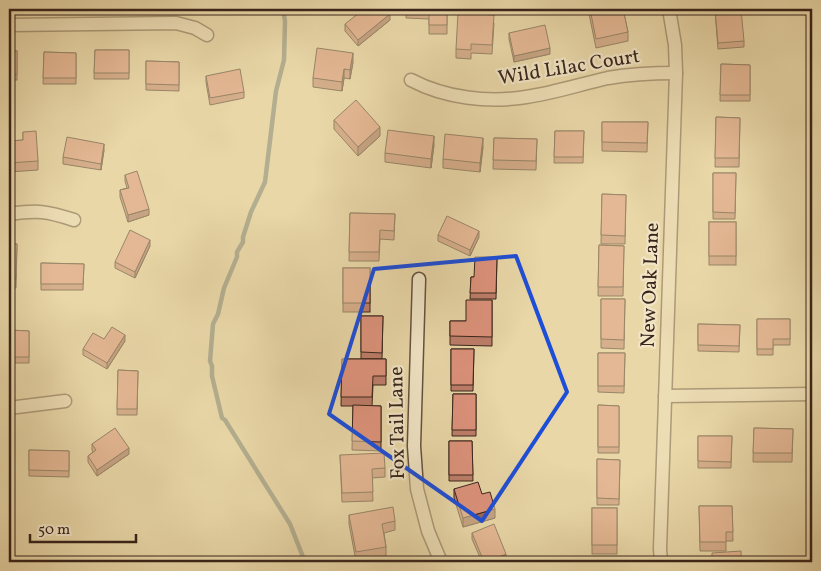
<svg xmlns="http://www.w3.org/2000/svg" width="821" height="571" font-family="Vollkorn,serif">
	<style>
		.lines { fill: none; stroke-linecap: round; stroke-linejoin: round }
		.stream { stroke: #717d72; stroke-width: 4.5 }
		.street-casing { stroke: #64513e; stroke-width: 15 }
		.street { stroke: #f1e5c6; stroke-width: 12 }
		.wall { fill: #be7e6b; stroke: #38241b }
		.shaded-wall { fill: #9b6757; stroke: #38241b }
		.building { fill: #dd937c; stroke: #38241b }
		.marked { fill: none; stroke: #1d4ed8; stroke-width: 4; stroke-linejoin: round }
		.labels { text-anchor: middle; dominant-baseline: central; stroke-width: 4.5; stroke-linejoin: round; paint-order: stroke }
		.street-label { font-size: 20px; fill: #38241b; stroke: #f1e5c6 }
	</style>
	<rect width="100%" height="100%" fill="#e9d7a8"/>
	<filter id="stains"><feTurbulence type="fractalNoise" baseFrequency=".004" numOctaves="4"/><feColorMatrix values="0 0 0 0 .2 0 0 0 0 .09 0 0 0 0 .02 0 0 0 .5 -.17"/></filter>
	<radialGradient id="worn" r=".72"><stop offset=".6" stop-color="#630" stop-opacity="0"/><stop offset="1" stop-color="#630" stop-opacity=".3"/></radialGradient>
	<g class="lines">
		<polyline class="stream" points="283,9 285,21 284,60 276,91 265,182 251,212 243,237 243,242 237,252 237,257 224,288 218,314 213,324 210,361 212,366 212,376 222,418 225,420 290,524 305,562"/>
		<defs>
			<g id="street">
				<polyline points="9,25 176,23 195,28 207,35"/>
				<path d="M 411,80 C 445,98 488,103 526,97 C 554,93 581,84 608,78 C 631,74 653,73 676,73"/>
				<path d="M 9,214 C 38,210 46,211 74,220"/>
				<polyline points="419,279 414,446 417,489 428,531 441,562"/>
				<polyline points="665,396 812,394"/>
				<polyline points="9,408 65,401"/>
				<polyline points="661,562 660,549 676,73 675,45 669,9"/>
			</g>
		</defs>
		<use href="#street" class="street-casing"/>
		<use href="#street" class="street"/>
	</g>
	<g class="wall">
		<polygon points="406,9 447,9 447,34 429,34 429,19 406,18"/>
		<polygon points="588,9 623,9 628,32 628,41 596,48"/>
		<polygon points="715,10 744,41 744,47 718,49"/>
		<polygon points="390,20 358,46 345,31 345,24"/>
		<polygon points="494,23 492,54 471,53 471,59 456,58 456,49"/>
		<polygon points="509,33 550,54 514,62 509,39"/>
		<polygon points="95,50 129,50 129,79 94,79"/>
		<rect x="9" y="51" width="8" height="29"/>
		<polygon points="44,52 76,53 76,84 43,84"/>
		<polygon points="146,61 179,62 179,91 146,90"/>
		<polygon points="353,62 350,79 344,78 342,91 313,87 313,78"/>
		<polygon points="721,64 750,65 750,101 720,101"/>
		<polygon points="206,76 244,92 244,98 210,105 206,82"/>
		<polygon points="716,117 740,118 739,167 715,167"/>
		<polygon points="334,120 380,136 358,156 334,129"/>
		<polygon points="602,122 648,122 647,152 602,151"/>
		<polygon points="555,131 584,131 583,163 554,163"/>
		<polygon points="23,132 38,161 38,170 9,172 9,141 23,140"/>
		<polygon points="494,138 537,139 536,170 493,169"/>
		<polygon points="434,145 431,168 385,162 385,153"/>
		<polygon points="483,147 480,172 443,168 443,159"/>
		<polygon points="104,150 101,170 63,164 63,157"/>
		<polygon points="713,173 736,173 735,219 713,219"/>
		<polygon points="125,175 149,215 128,222 120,197 120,190 127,188 125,181"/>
		<polygon points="602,194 626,195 625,244 601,244"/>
		<polygon points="350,213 395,214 394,240 380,239 379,261 349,261"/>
		<rect x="709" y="222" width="27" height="43"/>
		<polygon points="438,235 479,237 470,256 438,241"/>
		<polygon points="9,243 17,244 16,288 9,288"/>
		<polygon points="599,245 624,246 623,296 598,296"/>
		<polygon points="150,246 135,278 115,268 115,262"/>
		<polygon points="497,257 496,299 470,299 471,277 474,277"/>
		<polygon points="41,263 84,264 83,290 41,290"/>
		<rect x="343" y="268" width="27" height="44"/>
		<polygon points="601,299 625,299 624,349 601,348"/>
		<polygon points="492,300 492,346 450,345 450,321 466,321"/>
		<polygon points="361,316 383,316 382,359 361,359"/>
		<polygon points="757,319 790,319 790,345 773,345 773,355 757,355"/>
		<polygon points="698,324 740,325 739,352 698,351"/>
		<polygon points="9,330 29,331 29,363 9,363"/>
		<polygon points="104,339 125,341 107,369 83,355 83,349"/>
		<polygon points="451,349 474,349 473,391 451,391"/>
		<polygon points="598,353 625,353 624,393 598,392"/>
		<polygon points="342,359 386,359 386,385 373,385 372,406 381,406 381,451 352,450 353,406 341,406"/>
		<polygon points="118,370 138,371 137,415 117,415"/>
		<polygon points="453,394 476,394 476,436 452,436"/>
		<polygon points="598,405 619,406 619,453 598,453"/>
		<polygon points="754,428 793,429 792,462 753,462"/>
		<polygon points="698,436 732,436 731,468 698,468"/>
		<polygon points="9,437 12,437 11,481 9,481"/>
		<polygon points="449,441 472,441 473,481 449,481"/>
		<polygon points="92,444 129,454 97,476 88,462 88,456 93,452 92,450"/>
		<polygon points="29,450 69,451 69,477 29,476"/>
		<polygon points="340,455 385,468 385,477 372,478 373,501 342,502"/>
		<polygon points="597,459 620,460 619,505 597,505"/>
		<polygon points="454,489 482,494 495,518 463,527 454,498"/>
		<polygon points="699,506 732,506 733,541 726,541 726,551 700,551"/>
		<rect x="592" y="508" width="25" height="46"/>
		<polygon points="349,515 395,521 395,530 384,533 386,547 386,556 356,561 349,524"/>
		<polygon points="472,533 506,561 502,562 482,562 472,539"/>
	</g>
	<g class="shaded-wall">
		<polygon points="390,14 390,20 358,46 358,40"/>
		<polygon points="550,48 550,54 514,62 514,56"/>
		<polygon points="353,53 353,62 350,79 350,70"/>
		<polygon points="344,69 344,78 342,91 342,82"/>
		<polygon points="380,127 380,136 358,156 358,147"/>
		<polygon points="434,136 434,145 431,168 431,159"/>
		<polygon points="483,138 483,147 480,172 480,163"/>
		<polygon points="104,144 104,150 101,170 101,164"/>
		<polygon points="149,209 149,215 128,222 128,215"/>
		<polygon points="479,231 479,237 470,256 470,250"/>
		<polygon points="150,240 150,246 135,278 135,272"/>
		<polygon points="125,335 125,341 107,369 107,363"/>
		<polygon points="129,448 129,454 97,476 97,470"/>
		<polygon points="495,509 495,518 463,527 463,518"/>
		<polygon points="506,554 506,561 502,562 487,562"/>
	</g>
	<g class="building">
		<polygon points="364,9 386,9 390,14 358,40 345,24"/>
		<polygon points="406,9 447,9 447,25 429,25 429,10"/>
		<polygon points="590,9 623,9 628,32 596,39"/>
		<polygon points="727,9 741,9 744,41 718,43 715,10"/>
		<polygon points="458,13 494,15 492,45 471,44 471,50 456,49"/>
		<polygon points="545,25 550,48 514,56 509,33"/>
		<polygon points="317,48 353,53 350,70 344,69 342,82 313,78"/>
		<polygon points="95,50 129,50 129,73 94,73"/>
		<rect x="9" y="51" width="8" height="23"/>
		<polygon points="44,52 76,53 76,78 43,78"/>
		<polygon points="146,61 179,62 179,85 146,84"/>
		<polygon points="721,64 750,65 750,95 720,95"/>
		<polygon points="240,69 244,92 210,98 206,76"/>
		<polygon points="356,100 380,127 358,147 334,120"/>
		<polygon points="716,117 740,118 739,158 715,158"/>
		<polygon points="602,122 648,122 647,143 602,142"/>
		<polygon points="388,130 434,136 431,159 385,153"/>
		<polygon points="36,131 38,161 9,163 9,141 23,140 23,132"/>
		<polygon points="555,131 584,131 583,157 554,157"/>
		<polygon points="445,134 483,138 480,163 443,159"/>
		<polygon points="67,137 104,144 101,164 63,157"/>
		<polygon points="494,138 537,139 536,161 493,160"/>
		<polygon points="137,171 149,209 128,215 120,190 129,188 125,175"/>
		<polygon points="713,173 736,173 735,213 713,212"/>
		<polygon points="602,194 626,195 625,236 601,235"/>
		<polygon points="350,213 395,214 394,231 380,230 379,252 349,252"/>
		<polygon points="447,216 479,231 470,250 438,235"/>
		<rect x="709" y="222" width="27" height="34"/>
		<polygon points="130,230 150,240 135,272 115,262"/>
		<polygon points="9,243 17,244 16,279 9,279"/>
		<polygon points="599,245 624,246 623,287 598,287"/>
		<polygon points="475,257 497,257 496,293 470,293 471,277 474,277"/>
		<polygon points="41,263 84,264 83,284 41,284"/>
		<rect x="343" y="268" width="27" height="35"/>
		<polygon points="601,299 625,299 624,340 601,339"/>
		<polygon points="466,300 492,300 492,337 450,336 450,321 466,321"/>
		<polygon points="361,316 383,316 382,353 361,352"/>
		<polygon points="757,319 790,319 790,339 773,339 773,349 757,349"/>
		<polygon points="698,324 740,325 739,346 698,345"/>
		<polygon points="112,327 125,335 107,363 83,349 93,333 104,339"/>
		<polygon points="9,330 29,331 29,357 9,357"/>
		<polygon points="451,349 474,349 473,385 451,385"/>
		<polygon points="598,353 625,353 624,386 598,386"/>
		<polygon points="342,359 386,359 386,376 373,376 372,397 341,397"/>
		<polygon points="118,370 138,371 137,409 117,409"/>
		<polygon points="453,394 476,394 476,430 452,430"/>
		<polygon points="353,405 381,406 381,442 352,441"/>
		<polygon points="598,405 619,406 619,447 598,447"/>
		<polygon points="115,428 129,448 97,470 88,456 96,450 92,444"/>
		<polygon points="754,428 793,429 792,453 753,453"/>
		<polygon points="698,436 732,436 731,462 698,461"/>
		<polygon points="9,437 12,437 11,472 9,472"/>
		<polygon points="449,441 472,441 473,475 449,475"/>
		<polygon points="29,450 69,451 69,471 29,470"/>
		<polygon points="384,453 385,468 372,469 373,492 342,493 340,455"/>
		<polygon points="597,459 620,460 619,499 597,498"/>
		<polygon points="478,482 482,494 490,492 495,509 463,518 454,489"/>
		<polygon points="699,506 732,506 733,532 726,532 726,542 700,542"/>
		<polygon points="393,507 395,521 382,524 386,547 356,552 349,515"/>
		<rect x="592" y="508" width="25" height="37"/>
		<polygon points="494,524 506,554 487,562 484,562 472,533"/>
		<polygon points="741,551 741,562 712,562 712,553"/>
		<polygon points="623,557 624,562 600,562"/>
		<rect x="85" y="558" width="35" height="4"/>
		<polygon points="517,559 518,562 509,562"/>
	</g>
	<path d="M0 0H821V571H0ZM 516,256 L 567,392 L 482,521 L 329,414 L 374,269 Z" fill="#e9d7a8" fill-opacity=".55" fill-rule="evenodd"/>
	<path class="marked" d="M 516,256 L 567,392 L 482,521 L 329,414 L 374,269 Z"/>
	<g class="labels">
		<g class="street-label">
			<text transform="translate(569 68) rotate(-9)">Wild Lilac Court</text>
			<text transform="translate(651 285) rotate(-88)">New Oak Lane</text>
			<text transform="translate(398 423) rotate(-91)">Fox Tail Lane</text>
		</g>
	</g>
	<rect width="821" height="571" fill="none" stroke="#e9d7a8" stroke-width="30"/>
	<rect x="10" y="10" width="801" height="551" fill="none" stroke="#38241b" stroke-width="2.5"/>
	<rect x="15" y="15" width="791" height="541" fill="none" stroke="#38241b"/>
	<path d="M30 534v8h106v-8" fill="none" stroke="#38241b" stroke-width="2.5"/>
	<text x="38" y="534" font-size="15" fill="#38241b" stroke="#f1e5c6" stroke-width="4" paint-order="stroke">50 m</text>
	<rect width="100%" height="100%" filter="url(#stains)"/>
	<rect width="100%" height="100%" fill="url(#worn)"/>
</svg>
